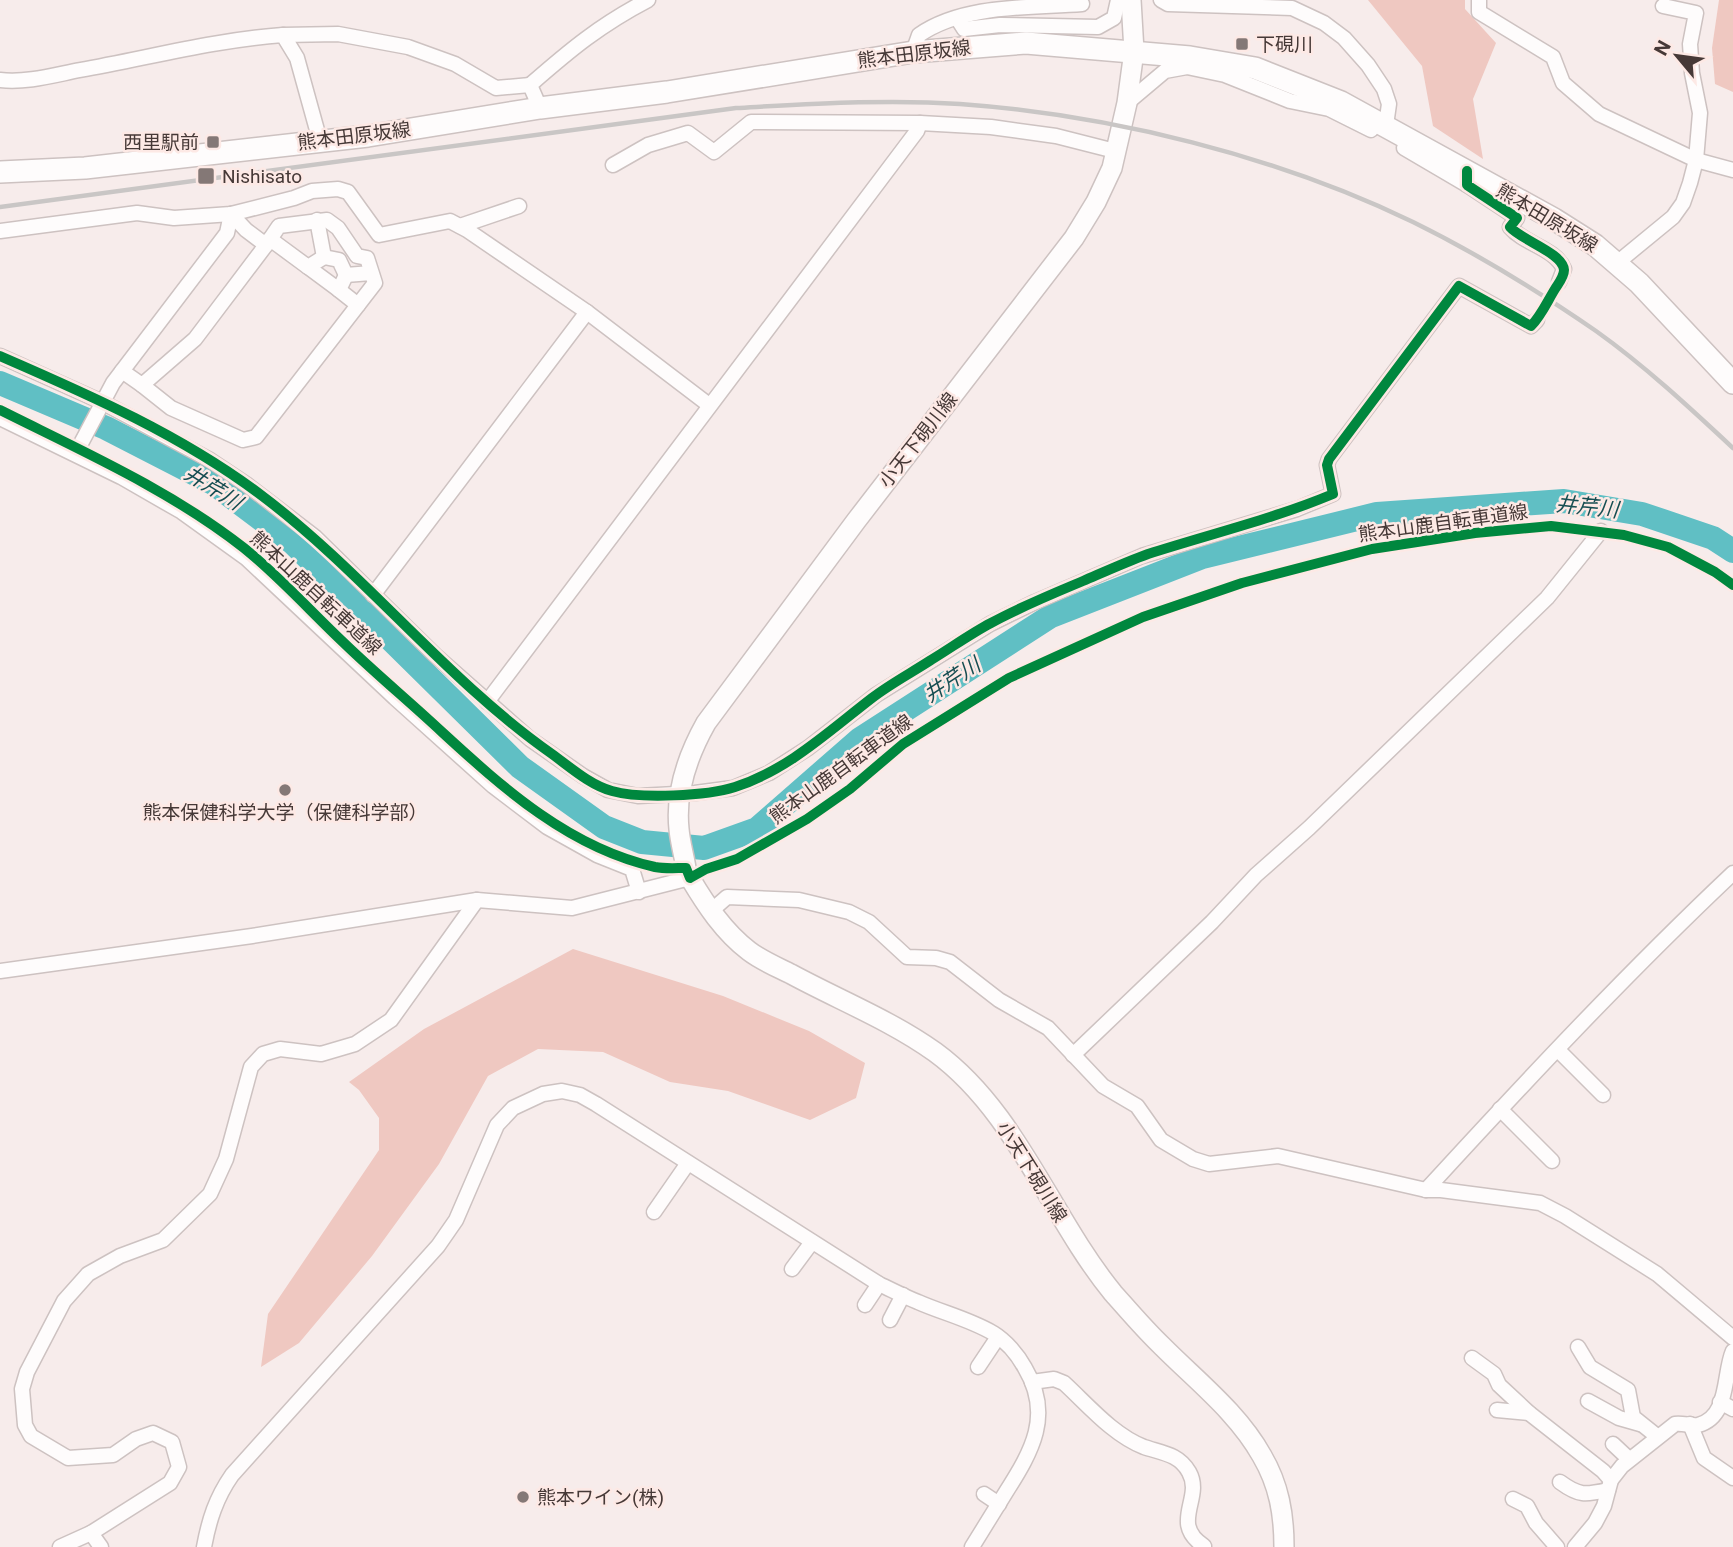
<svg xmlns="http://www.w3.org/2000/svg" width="1733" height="1547" font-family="Roboto,'Noto Sans JP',sans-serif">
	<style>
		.green { fill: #efc8c1 }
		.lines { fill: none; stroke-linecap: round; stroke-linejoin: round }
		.river { stroke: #60bfc4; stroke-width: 24 }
		.street-tunnel { stroke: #d4c8c7; stroke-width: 14; stroke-dasharray: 14 7; stroke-linecap: butt }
		.street-casing { stroke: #cdc2c1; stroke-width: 17 }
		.secondary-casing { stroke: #cdc2c1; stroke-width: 22 }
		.primary-casing { stroke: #cdc2c1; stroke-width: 24 }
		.street { stroke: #fefcfc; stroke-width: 14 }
		.secondary { stroke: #fefcfc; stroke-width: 19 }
		.primary { stroke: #fefcfc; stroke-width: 21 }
		.rail { stroke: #c9c6c5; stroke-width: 4.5 }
		.cycleway-casing { stroke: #fde9e5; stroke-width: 15 }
		.cycleway { stroke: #00873e; stroke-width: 10 }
		.poi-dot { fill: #847876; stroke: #fde9e5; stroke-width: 2.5 }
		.labels { text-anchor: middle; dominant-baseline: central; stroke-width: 5; stroke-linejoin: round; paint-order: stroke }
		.poi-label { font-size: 19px; fill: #463937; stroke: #fde9e5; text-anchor: start }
		.street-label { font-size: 19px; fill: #463937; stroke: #fde9e5 }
		.water-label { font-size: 21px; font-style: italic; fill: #174e52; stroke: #fde9e5 }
	</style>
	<rect width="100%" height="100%" fill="#f7eceb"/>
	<g class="green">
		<polygon points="1368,0 1465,0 1465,9 1496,43 1473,99 1483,159 1433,126 1422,66"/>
		<polygon points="1719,0 1733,0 1733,92 1715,84 1712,48"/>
		<polygon points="573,949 723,996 809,1031 865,1063 856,1098 810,1120 728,1091 670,1082 603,1052 538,1049 488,1076 439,1164 372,1256 299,1343 261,1367 268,1314 379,1150 379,1118 359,1090 349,1082 424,1029"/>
	</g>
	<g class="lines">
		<polyline class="river" points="0,383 106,428 213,483 293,543 520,767 604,827 642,842 704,848 757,829 860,739 1051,616 1202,557 1377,514 1564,501 1642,514 1713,538 1733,551"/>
		<polyline class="street-tunnel" points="1537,320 1559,282"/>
		<defs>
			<g id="street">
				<polyline points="1161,0 1168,4 1292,8 1324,23 1344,38 1368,65 1384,89 1389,104 1386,125"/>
				<polyline points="1479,0 1479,12 1553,57 1563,83 1599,114 1696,160 1733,170"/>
				<polyline points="957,18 964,29 1000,25 1098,27 1114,18 1118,0"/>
				<polyline points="283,35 338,34 408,47 455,64 496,88 530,85"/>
				<path d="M 913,52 L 919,35 C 964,4 1029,8 1082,4"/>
				<path d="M 0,80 C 27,83 54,75 80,70 C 148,58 214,40 283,35 L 297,58 L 320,141"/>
				<polyline points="1127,103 1165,71 1187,67 1225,75 1290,101 1329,109 1371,130"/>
				<path d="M 540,108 L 530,85 C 570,50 600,25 648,0"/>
				<polyline points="1404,148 1467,185"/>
				<polyline points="613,165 648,145 688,133 714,152 751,122 920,123 991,127 1056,136 1115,151"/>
				<path d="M 1467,176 L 1467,185 L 1517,218 L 1510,227 C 1525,245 1554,247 1564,269 L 1559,282"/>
				<polyline points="317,220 324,257 339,260 346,275 371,273"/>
				<polyline points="460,226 519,206"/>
				<polyline points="0,231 137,213 174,218 231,214 294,198 312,191 338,189 348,192 379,235 450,221 467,230 587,312 709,405"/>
				<polyline points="270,239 308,267 324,257"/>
				<polyline points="1617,263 1673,217 1683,203 1690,183 1696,160 1700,113 1692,73 1690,44 1696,13 1663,6"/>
				<polyline points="308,267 339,290"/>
				<polyline points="346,275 339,290 358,305"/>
				<polyline points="0,356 102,402 210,460 246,484 315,537 435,655 530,739 583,776 608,790 638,796 695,793 733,788 769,773 808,748 876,695 990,624 1035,602 1142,556 1297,509 1333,494 1327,465 1329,459 1459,286 1531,326 1537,320"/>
				<polyline points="122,371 142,385 195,339 266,245 246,230 231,214"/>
				<polyline points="142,385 171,408 243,440 256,437 375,283 367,258 357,256 338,228 327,220 279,226 266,245"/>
				<polyline points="0,418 121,477 182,512 246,558 395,698 493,786 547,827 597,855 632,869 639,892"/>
				<polyline points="78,449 113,383 227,233 231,214"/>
				<polyline points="373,595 587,312"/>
				<polyline points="487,702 917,131 920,123"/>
				<polyline points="711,911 727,897 799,900 849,912 869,922 907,957 936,958 950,962 999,1000 1048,1028 1103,1086 1137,1106 1161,1140 1193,1159 1209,1164 1278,1156 1426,1190 1441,1190 1540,1203 1565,1216 1657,1274 1733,1338"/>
				<polyline points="0,971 252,936 477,900 572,908 690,878"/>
				<polyline points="1558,1050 1603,1095"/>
				<polyline points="1073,1055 1212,922 1256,875 1309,828 1547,598 1601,531"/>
				<polyline points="1500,1109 1552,1161"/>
				<path d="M 1426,1190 C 1525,1082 1626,974 1733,873"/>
				<polyline points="654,1212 688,1163"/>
				<polyline points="792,1269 812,1242"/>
				<polyline points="865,1305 879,1284"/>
				<polyline points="890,1320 903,1295"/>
				<polyline points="1578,1347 1590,1367 1628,1390 1633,1417 1658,1437"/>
				<polyline points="1472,1358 1494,1374 1499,1385 1529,1413 1603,1471 1611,1480"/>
				<polyline points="978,1367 998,1337"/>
				<path d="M 1032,1382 L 1054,1379 L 1064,1383 C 1088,1405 1113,1435 1144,1447 C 1162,1453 1179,1454 1189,1472 C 1204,1498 1169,1523 1204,1546"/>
				<polyline points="1588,1401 1619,1418 1640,1424"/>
				<polyline points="1720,1402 1733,1409"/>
				<polyline points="1497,1410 1529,1413"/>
				<polyline points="1690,1424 1704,1458 1733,1478"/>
				<polyline points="1613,1444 1629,1459"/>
				<path d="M 1560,1482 C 1579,1496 1585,1495 1608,1490"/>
				<polyline points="984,1494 999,1504"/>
				<polyline points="1513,1499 1527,1506 1536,1523 1557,1547"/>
				<polyline points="91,1533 101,1547"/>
				<polyline points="60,1547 91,1533 170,1483 179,1467 172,1442 153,1433 136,1439 113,1455 68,1458 31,1436 25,1425 22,1389 27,1372 64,1301 88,1274 120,1256 163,1240 210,1194 226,1159 251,1067 263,1054 280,1049 321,1054 355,1044 391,1020 477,900"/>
				<path d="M 204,1547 C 209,1520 216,1498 232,1475 L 438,1246 L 456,1220 L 497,1125 L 513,1108 L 543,1094 L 562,1091 L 580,1095 L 596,1104 L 879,1284 C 892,1290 905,1297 918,1302 C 943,1313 969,1319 993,1333 C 1006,1341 1018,1355 1025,1368 C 1053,1415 1032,1451 1006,1492 C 995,1510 983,1529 972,1547"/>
				<path d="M 1575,1547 L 1595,1523 L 1604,1506 L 1611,1480 L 1622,1466 L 1675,1424 C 1683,1423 1691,1426 1698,1425 C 1730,1417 1723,1373 1733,1351"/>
			</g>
			<g id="secondary">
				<path d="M 686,868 C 684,855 680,842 679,829 C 675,791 688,755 706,723 L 856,521 L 1074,238 L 1096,202 L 1112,168 L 1127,103 L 1134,51 L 1131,0"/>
				<path d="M 690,878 C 706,905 724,932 749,951 C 762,961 777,967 791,974 C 839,1000 890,1020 935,1052 C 1017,1112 1050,1216 1113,1293 C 1129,1311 1145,1330 1163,1347 C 1198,1382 1238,1413 1262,1456 C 1279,1485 1284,1514 1284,1547"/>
			</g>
			<polyline id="primary" points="0,172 85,168 368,136 540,108 667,92 913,52 1026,43 1190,57 1255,68 1341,102 1554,219 1595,245 1639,283 1733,383"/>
		</defs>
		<use href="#street" class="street-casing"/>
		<use href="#secondary" class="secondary-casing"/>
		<use href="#primary" class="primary-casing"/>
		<use href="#street" class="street"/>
		<use href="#secondary" class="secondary"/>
		<use href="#primary" class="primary"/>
		<path class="rail" d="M 0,207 L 736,108 C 811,104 886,99 960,104 C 1111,115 1277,156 1413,222 C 1476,253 1538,291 1596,331 C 1645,366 1689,407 1733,448"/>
		<defs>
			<g id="cycleway">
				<path d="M 0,356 C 90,395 183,436 261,495 C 365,573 445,679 552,754 C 570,767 590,785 612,791 C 640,799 707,796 735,787 C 788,770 829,731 872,698 C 890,684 911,673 931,660 C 951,648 970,634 991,623 C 1020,607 1052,594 1083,581 C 1104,572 1126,562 1148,554 C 1210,534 1273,519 1333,494 L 1327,465 L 1329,459 L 1459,286 L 1531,326 C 1541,316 1547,302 1555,289 C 1558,284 1564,277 1564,270 C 1563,253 1521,240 1510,227 L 1517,218 L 1467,185 L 1467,171"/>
				<path d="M 0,410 C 84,452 170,490 244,548 C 280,577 311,612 344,643 C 376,674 410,702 442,732 C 504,789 570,848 655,867 C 665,869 676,868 686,868 L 690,878 L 706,869 L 737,859 L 807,819 L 850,789 L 903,744 L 1009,678 L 1143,617 L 1242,583 L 1372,549 L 1475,533 L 1551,526 L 1624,535 L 1668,547 L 1715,572 L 1733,585"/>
			</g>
		</defs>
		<use href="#cycleway" class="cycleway-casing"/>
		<use href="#cycleway" class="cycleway"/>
	</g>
	<g class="poi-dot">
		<rect x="1235" y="37" width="14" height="14" rx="3.5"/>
		<rect x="206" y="135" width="14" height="14" rx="3.5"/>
		<rect x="197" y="167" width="18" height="18" rx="3.5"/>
		<circle cx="285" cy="790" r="7"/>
		<circle cx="523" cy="1497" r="7"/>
	</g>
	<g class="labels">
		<g class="poi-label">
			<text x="1256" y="44">下硯川</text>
			<text x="199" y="142" text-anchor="end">西里駅前</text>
			<text x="222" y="176">Nishisato</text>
			<text x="285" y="812" text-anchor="middle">熊本保健科学大学（保健科学部）</text>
			<text x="537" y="1497">熊本ワイン(株)</text>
		</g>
		<g class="street-label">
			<text transform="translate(914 54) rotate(-7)">熊本田原坂線</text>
			<text transform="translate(354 136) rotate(-7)">熊本田原坂線</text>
			<text transform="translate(1547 218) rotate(31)">熊本田原坂線</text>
			<text transform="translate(918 440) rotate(-52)">小天下硯川線</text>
			<text transform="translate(1443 523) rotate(-8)">熊本山鹿自転車道線</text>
			<text transform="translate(316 593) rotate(43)">熊本山鹿自転車道線</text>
			<text transform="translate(841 769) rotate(-36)">熊本山鹿自転車道線</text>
			<text transform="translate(1032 1172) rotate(58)">小天下硯川線</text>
		</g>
		<g class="water-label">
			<text transform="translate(213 488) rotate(32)">井芹川</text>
			<text transform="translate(1587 507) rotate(6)">井芹川</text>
			<text transform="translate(952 680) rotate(-33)">井芹川</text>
		</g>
	</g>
	<g transform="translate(1677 56) rotate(299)" stroke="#fde9e5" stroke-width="5" paint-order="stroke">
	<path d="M0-5L12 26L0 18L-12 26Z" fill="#463937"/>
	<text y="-10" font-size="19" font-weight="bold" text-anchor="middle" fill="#463937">N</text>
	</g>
</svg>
